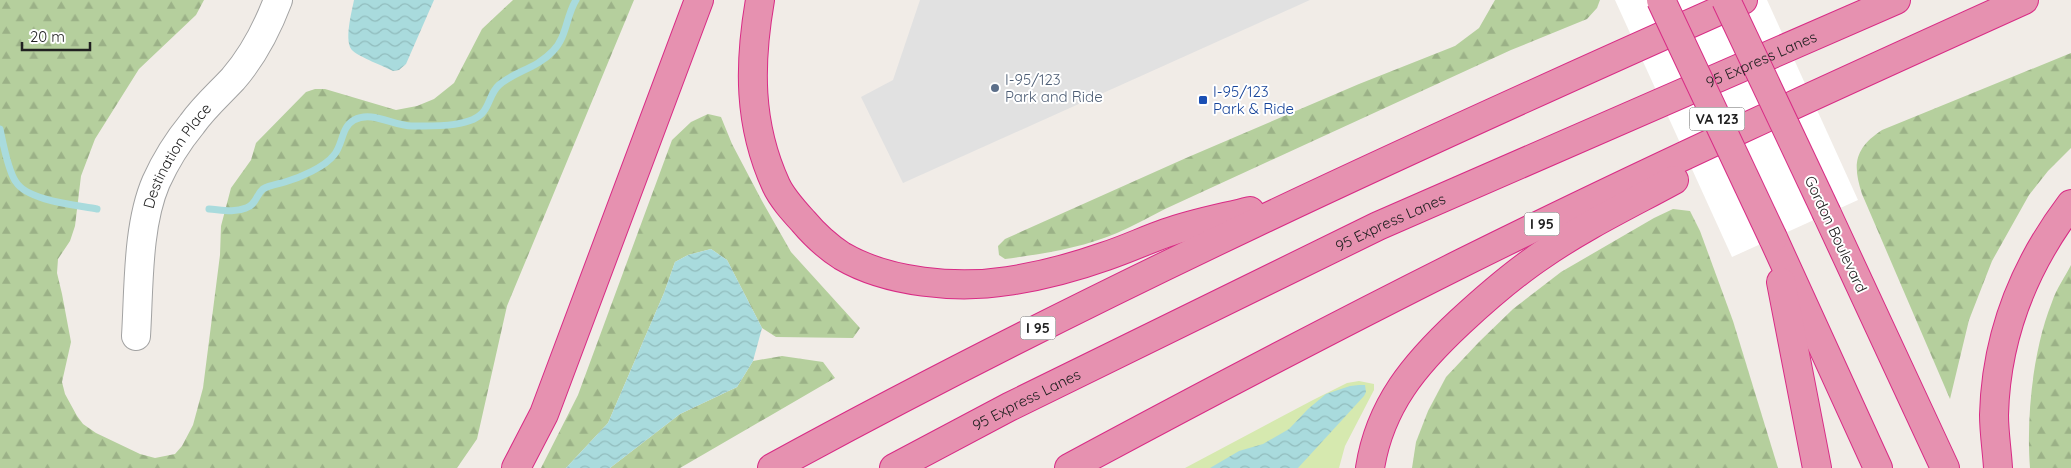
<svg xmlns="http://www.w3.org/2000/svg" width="2071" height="468" font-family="Quicksand,sans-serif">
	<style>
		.grass { fill: #d6e9af }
		.forest { fill: url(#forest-firs) }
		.parking { fill: #e1e1e1 }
		.water { fill: url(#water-waves) }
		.pier { fill: #fff }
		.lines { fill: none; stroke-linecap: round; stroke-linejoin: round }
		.stream { stroke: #a9dbdd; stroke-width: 7 }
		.minor-casing { stroke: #a2a2a2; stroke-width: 30 }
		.highway-casing { stroke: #d82b85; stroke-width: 30 }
		.minor { stroke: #fff; stroke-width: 28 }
		.highway { stroke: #e691b0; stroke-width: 28 }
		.highway-bridge-casing { stroke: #d82b85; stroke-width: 30; stroke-linecap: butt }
		.highway-bridge { stroke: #e691b0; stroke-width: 28 }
		.service-dot { fill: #5c6f8a; stroke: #fff; stroke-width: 2 }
		.transit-dot { fill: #1a4fb4; stroke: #fff; stroke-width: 2 }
		.labels { text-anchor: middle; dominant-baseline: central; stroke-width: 4; stroke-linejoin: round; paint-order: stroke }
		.shield { fill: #fff; stroke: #646464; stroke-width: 1 }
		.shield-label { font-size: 14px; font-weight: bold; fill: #212121 }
		.street-label { font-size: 15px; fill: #212121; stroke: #fff }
		.service-label { font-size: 15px; fill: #4e5e75; stroke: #fff; text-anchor: start }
		.transit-label { font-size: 15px; fill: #164399; stroke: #fff; text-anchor: start }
	</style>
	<defs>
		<pattern id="forest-firs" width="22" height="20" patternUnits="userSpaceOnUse" patternTransform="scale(1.25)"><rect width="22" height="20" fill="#b5cf9d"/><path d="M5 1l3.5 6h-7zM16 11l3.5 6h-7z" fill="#9bb187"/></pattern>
		<pattern id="water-waves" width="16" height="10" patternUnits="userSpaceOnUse" patternTransform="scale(1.25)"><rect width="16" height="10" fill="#a9dbdd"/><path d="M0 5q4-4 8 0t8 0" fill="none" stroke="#91bcbd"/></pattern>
	</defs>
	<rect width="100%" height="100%" fill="#f1ece7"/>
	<polygon class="grass" points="1359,381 1374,384 1374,390 1345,446 1339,468 1185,468 1313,400 1347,383"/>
	<g class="forest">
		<polygon points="0,0 204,0 196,15 139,69 95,139 81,176 75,226 70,241 58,259 57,273 62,294 71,342 62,382 65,394 77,416 83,424 96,433 140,454 155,458 175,454 182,446 193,425 203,388 220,255 221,226 231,188 251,160 256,143 306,92 315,89 325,89 396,110 417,106 434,99 454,83 482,29 513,0 634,0 507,306 477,439 457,468 0,468"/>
		<path d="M 1495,0 L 1600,0 L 1597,8 L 1587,19 L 1511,50 L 1165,209 C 1149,217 1133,226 1117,233 C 1082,248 1042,254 1005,259 L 999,255 L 998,246 L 1005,239 L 1186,158 L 1359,84 L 1455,46 L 1479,28 Z"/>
		<path d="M 2071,53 L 2071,148 L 2048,171 L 2029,195 L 1992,261 L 1969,320 L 1950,399 L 1862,194 C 1852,164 1855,148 1882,130 Z"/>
		<polygon points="708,114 721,117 732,144 762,201 791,252 860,328 853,338 776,337 762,328 727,260 711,249 688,255 675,262 664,293 608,423 566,468 541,468 578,395 672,140 691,122"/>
		<polygon points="1673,209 1690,211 1700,231 1733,321 1778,468 1412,468 1416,442 1428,411 1446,377 1479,342 1513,309 1561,272 1654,218"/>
		<path d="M 2071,265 L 2071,468 L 2030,468 C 2026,418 2033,349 2052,302 C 2056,289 2065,277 2071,265 Z"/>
		<polygon points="782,356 823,362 835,378 680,468 610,468 680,414 737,387 753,361"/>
	</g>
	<polygon class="parking" points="920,0 1310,0 903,183 861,97 893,80"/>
	<g class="water">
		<path d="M 354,0 L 434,0 L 406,64 L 399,70 L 393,71 C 383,66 360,57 353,51 C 343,43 352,11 354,0 Z"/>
		<polygon points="711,249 727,260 762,328 753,361 737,387 680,414 610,468 566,468 608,423 664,293 675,262 688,255"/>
		<polygon points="1359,385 1365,385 1366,392 1364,396 1298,468 1210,468 1239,451 1263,444 1289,429 1308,409 1326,394 1350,386"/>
	</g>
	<polygon class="pier" points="1615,0 1767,0 1858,200 1732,257"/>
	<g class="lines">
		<g class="stream">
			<path d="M 0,129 C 3,143 8,171 16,182 C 28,201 77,205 97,209"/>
			<path d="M 209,209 C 222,210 234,213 246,208 C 256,205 256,195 263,189 C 269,185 278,184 285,182 C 299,178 325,167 334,155 C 343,145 341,127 354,120 C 372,110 393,126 412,126 C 431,126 472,128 484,111 C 490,103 491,92 499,85 C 515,71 536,69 553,51 C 567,37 566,16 576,0"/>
		</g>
		<defs>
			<g id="minor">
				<path id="s1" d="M 136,336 C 139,289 137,226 156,182 C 165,162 178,141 192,124 C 204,107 219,94 233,79 C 253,56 267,29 278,0"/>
			</g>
			<g id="highway">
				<path d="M 760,0 C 749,64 748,124 776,185 C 782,198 793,210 803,221 C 814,234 828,247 842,256 C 888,283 957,289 1008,281 C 1041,276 1075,267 1106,256 C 1127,249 1146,240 1166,233 C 1194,223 1222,218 1250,211"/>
				<polyline points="1827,214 1945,468"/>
				<polyline points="1773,238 1878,468"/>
				<polyline points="1781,282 1817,468"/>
				<polyline points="516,468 544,414 699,0"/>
				<path d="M 772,468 C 1088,295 1415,146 1743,0"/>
				<path id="s2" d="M 894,468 L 1009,407 L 1378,226 L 1896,0"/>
				<path d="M 1069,468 C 1199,398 1330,329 1462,263 C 1647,171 1836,85 2024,0"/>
				<path d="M 1370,468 C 1380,405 1415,364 1460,322 C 1486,298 1512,275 1542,255 C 1584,226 1630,204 1674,180"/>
				<path d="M 1998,468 C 1997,451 1994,432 1994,415 C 1996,337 2024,266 2071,204"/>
			</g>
		</defs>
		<use href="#minor" class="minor-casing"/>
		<use href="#highway" class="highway-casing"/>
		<use href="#minor" class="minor"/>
		<use href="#highway" class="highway"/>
		<defs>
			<g id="highway-bridge">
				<polyline points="1661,0 1773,238"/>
				<polyline points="1726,0 1827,214"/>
			</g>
		</defs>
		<use href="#highway-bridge" class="highway-bridge-casing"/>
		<use href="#highway-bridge" class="highway-bridge"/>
	</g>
	<circle class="service-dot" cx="995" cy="88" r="5"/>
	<rect class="transit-dot" x="1198" y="95" width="10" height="10" rx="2.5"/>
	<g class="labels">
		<g class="shield">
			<rect x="1689.5" y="107.5" width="55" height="23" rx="4"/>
			<rect x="1524.5" y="212.5" width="35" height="23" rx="4"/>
			<rect x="1020.5" y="316.5" width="35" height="23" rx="4"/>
		</g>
		<g class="shield-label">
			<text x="1717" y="119">VA 123</text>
			<text x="1542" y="224">I 95</text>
			<text x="1038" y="328">I 95</text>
		</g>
		<g class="street-label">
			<text stroke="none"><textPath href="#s2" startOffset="959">95 Express Lanes</textPath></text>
			<text stroke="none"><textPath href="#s1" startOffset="189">Destination Place</textPath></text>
			<text stroke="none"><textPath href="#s2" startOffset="554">95 Express Lanes</textPath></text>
			<text transform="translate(1836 234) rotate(65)">Gordon Boulevard</text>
			<text stroke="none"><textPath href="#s2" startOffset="149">95 Express Lanes</textPath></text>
		</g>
		<g class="service-label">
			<text x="1005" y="79">I-95/123<tspan x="1005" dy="17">Park and Ride</tspan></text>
		</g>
		<g class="transit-label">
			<text x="1213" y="91">I-95/123<tspan x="1213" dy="17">Park &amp; Ride</tspan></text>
		</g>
	</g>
	<path d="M22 42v8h68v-8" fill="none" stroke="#212121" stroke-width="2.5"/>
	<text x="30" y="42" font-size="15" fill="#212121" stroke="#ffffff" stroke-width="4" paint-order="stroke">20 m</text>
</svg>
